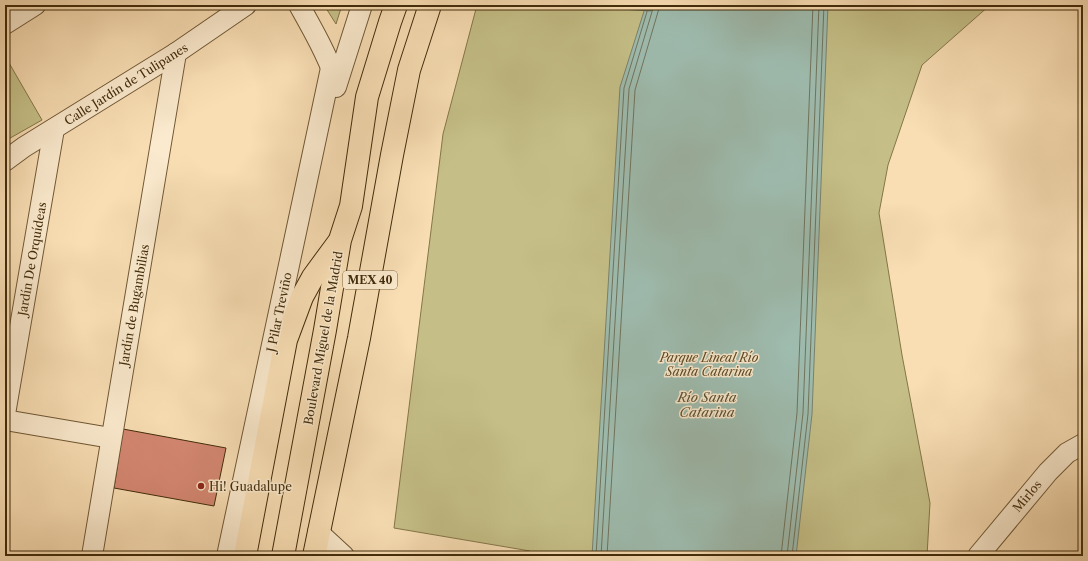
<svg xmlns="http://www.w3.org/2000/svg" width="1088" height="561" font-family="'Libre Caslon Text',serif">
	<style>
		.green { fill: #c5bf87; stroke: #847649 }
		.water { fill: #9ebcaf; stroke: #79826d }
		.lines { fill: none; stroke-linecap: round; stroke-linejoin: round }
		.shore { stroke: #70745d; stroke-width: 1 }
		.stream { stroke: #79826d; stroke-width: 5 }
		.building { fill: #d48772; stroke: #422c0b }
		.minor-casing { stroke: #705835; stroke-width: 22 }
		.highway-casing { stroke: #422c0b; stroke-width: 24 }
		.minor { stroke: #fbeace; stroke-width: 20 }
		.highway { stroke: #f9deb4; stroke-width: 22 }
		.poi-dot { fill: #8f2418; stroke: #fbeace; stroke-width: 1.5 }
		.labels { text-anchor: middle; dominant-baseline: central; stroke-width: 3; stroke-linejoin: round; paint-order: stroke }
		.shield { fill: #fbeace; stroke: #7a6546; stroke-width: 1 }
		.shield-label { font-size: 11px; font-weight: bold; fill: #422c0b }
		.street-label { font-size: 12px; fill: #422c0b; stroke: #fbeace }
		.park-label { font-size: 12px; font-style: italic; fill: #5c4924; stroke: #fbeace }
		.poi-label { font-size: 12px; fill: #422c0b; stroke: #fbeace; text-anchor: start }
		.water-label { font-size: 13px; font-style: italic; fill: #595034; stroke: #fbeace }
	</style>
	<rect width="100%" height="100%" fill="#f9deb4"/>
	<filter id="stains"><feTurbulence type="fractalNoise" baseFrequency=".005" numOctaves="4"/><feColorMatrix values="0 0 0 0 .2 0 0 0 0 .09 0 0 0 0 .02 0 0 0 .5 -.17"/></filter>
	<radialGradient id="worn" r=".72"><stop offset=".6" stop-color="#630" stop-opacity="0"/><stop offset="1" stop-color="#630" stop-opacity=".3"/></radialGradient>
	<g class="green">
		<polygon points="324,5 342,5 336,24"/>
		<polygon points="477,5 990,5 922,65 888,165 879,213 902,355 930,503 927,556 530,556 530,551 394,528 443,134"/>
		<polygon points="5,56 42,120 5,141"/>
	</g>
	<polygon class="water" points="646,5 828,5 812,414 796,556 592,556 620,87"/>
	<g class="lines">
		<g class="shore">
			<polyline points="596,556 624,88 649,5"/>
			<polyline points="601,556 629,89 654,5"/>
			<polyline points="607,556 635,90 660,5"/>
			<polyline points="781,556 797,413 813,5"/>
			<polyline points="787,556 803,413 819,5"/>
			<polyline points="792,556 808,414 824,5"/>
		</g>
		<polyline class="stream" points="593,5 650,9"/>
	</g>
	<polygon class="building" points="123,429 226,448 214,506 114,488"/>
	<g class="lines">
		<defs>
			<g id="minor">
				<path d="M 299,5 C 313,30 326,53 336,80"/>
				<polyline points="5,24 35,5"/>
				<polyline points="336,87 362,5"/>
				<polyline points="5,161 24,147 176,53 246,5"/>
				<polyline points="5,414 54,129"/>
				<polyline points="5,420 111,438"/>
				<polyline points="318,532 344,556"/>
				<polyline points="92,556 176,53"/>
				<polyline points="227,556 331,68"/>
				<polyline points="978,556 1048,472 1067,453 1083,444"/>
			</g>
			<g id="highway">
				<polyline points="245,556 286,340 302,297 313,277 338,243"/>
				<polyline points="283,556 325,330 340,240 351,206 367,97 390,22 396,5"/>
				<polyline points="314,556 359,338 392,155 409,70 430,5"/>
			</g>
		</defs>
		<use href="#minor" class="minor-casing"/>
		<use href="#highway" class="highway-casing"/>
		<use href="#minor" class="minor"/>
		<use href="#highway" class="highway"/>
	</g>
	<circle class="poi-dot" cx="201" cy="486" r="4"/>
	<g class="labels">
		<rect class="shield" x="343" y="271" width="54" height="18" rx="3"/>
		<g class="shield-label">
			<text x="370" y="280">MEX 40</text>
		</g>
		<g class="street-label">
			<text transform="translate(126 84) rotate(-32)">Calle Jardín de Tulipanes</text>
			<text transform="translate(32 259) rotate(-80)">Jardín De Orquídeas</text>
			<text transform="translate(134 305) rotate(-80)">Jardín de Bugambilias</text>
			<text transform="translate(279 312) rotate(-78)">J Pilar Treviño</text>
			<text transform="translate(323 338) rotate(-80)">Boulevard Miguel de la Madrid</text>
			<text transform="translate(1027 496) rotate(-50)">Mirlos</text>
		</g>
		<g class="park-label">
			<text x="709" y="357">Parque Lineal Río<tspan x="709" dy="14">Santa Catarina</tspan></text>
		</g>
		<g class="poi-label">
			<text x="209" y="486">Hi! Guadalupe</text>
		</g>
		<g class="water-label">
			<text x="707" y="397">Río Santa<tspan x="707" dy="15">Catarina</tspan></text>
		</g>
	</g>
	<rect width="1088" height="561" fill="none" stroke="#f9deb4" stroke-width="20"/>
	<rect x="6" y="6" width="1076" height="549" fill="none" stroke="#422c0b" stroke-width="2"/>
	<rect x="10" y="10" width="1068" height="541" fill="none" stroke="#422c0b"/>
	<rect width="100%" height="100%" filter="url(#stains)"/>
	<rect width="100%" height="100%" fill="url(#worn)"/>
</svg>
